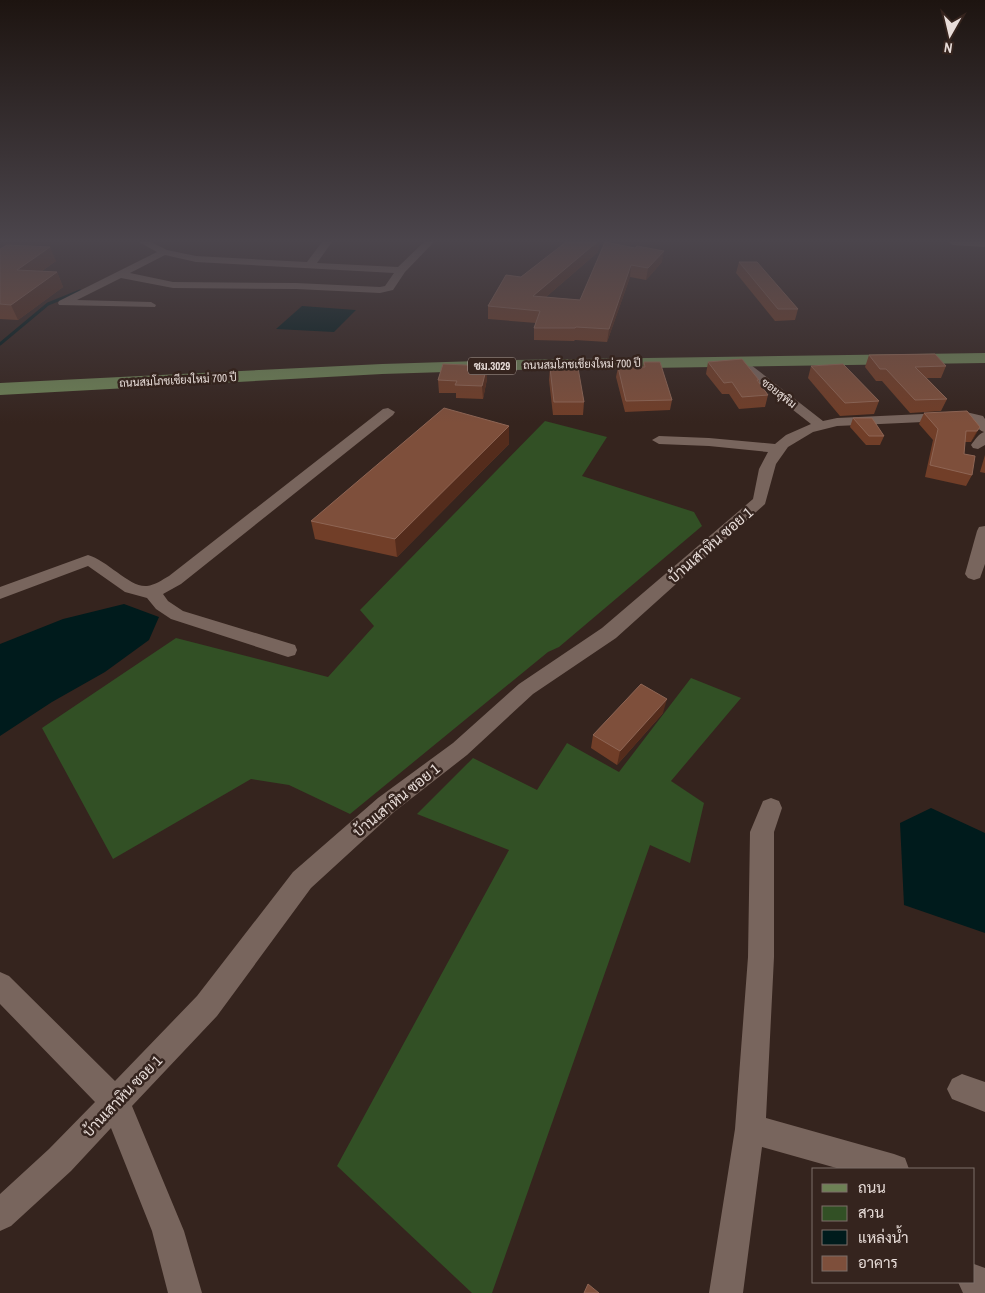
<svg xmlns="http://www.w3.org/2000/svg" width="985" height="1293" font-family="'Archivo Narrow',Sarabun,sans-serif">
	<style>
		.green { fill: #325025 }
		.water { fill: #001b1c }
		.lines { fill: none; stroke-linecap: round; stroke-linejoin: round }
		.stream { stroke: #001b1c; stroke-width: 3 }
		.street { fill: #78655d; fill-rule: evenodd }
		.primary { fill: #6d8155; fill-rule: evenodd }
		.wall { fill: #713e28 }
		.shaded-wall { fill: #542c1c }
		.building { fill: #7e4f3b; stroke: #8e6554 }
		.labels { text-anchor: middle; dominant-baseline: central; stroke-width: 5; stroke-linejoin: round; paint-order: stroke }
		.far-street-label { font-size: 11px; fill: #e8ddd9; stroke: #35241e }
		.shield { fill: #35241e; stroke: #b2a6a1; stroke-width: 1 }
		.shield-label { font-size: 11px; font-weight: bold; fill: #e8ddd9 }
		.near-street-label { font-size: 15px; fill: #e8ddd9; stroke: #35241e }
	</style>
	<rect width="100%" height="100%" fill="#35241e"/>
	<g class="green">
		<polygon points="545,421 607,437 582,476 694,512 702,526 559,647 548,652 350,814 289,785 251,779 113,859 42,728 176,638 328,677 374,626 360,610"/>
		<polygon points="691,678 741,698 671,781 704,803 690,863 650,845 492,1293 472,1293 337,1166 509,850 417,814 473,758 537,790 567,743 619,772"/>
	</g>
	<g class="water">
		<polygon points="302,306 356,310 334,332 276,329"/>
		<polygon points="124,604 159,617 149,640 105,672 52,702 0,736 0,644 63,619"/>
		<polygon points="931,808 985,833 985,933 904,905 900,823"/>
	</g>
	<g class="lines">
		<polyline class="stream" points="0,344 48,304 80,291"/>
		<g class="street">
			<path d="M 139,242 L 151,242 L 167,250 L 196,256 L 307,262 L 322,242 L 332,242 L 317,263 L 398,267 L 424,242 L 434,242 L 405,272 L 393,290 L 380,293 L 296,289 L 173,288 L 121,278 L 77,300 L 151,302 L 156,305 L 155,307 L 59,305 L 58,303 L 59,301 L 157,252 ZM 165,255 L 196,262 L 394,273 L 385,286 L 380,287 L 296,283 L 173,282 L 130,273 Z"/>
			<polygon points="948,242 985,242 985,247 953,245"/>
			<path d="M 738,357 L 742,358 L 823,421 L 837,418 L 966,412 L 983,416 L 985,419 L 985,445 L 978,449 L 973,448 L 971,445 C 975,440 978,434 984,432 C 977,430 975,422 966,420 L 837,426 L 813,432 L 788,447 L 776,464 L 765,504 L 616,638 L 533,694 L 467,755 L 394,812 L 311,888 L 217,1016 L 132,1106 L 184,1231 L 202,1293 L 168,1293 L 152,1231 L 111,1128 L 71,1171 L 11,1226 L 0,1231 L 0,1194 L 49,1149 L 95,1102 L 0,1004 L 0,972 L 9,976 L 115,1081 L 197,996 L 293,872 L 378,798 L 453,743 L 519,684 L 602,628 L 753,499 L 759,469 L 768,452 L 709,446 L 659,444 L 652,440 L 659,436 L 709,438 L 775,444 L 786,435 L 811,424 L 734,364 L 732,361 L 734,358 Z"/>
			<path d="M 388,408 L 395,412 L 393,415 L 181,584 L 163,594 L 168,601 L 183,611 L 295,645 L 297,650 L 295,655 L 288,657 L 171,619 L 156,609 L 147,598 L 125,592 L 88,566 L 0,599 L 0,587 L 88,555 C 107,560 130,588 147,586 C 155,585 162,580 169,576 L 383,409 Z"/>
			<polygon points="985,526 985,564 980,578 974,580 968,578 965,574 977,531 979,527"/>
			<polygon points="771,798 779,801 782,808 774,832 774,957 766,1118 894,1154 905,1158 909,1169 840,1169 762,1147 743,1293 709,1293 735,1129 748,957 750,832 763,801"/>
			<polygon points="962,1074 985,1082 985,1112 952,1099 947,1089 952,1079"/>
			<polygon points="974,1264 985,1268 985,1293 963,1293 958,1282 974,1282"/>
		</g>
		<polygon class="primary" points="985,353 985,363 513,370 382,374 0,395 0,383 382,364 513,360"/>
	</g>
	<g class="wall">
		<polygon points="566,242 599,242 598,252 546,297 580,300 605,242 662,262 646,280 630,277 607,342 575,340 574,341 534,340 534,328 536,323 488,319 488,306 521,277"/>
		<polygon points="0,249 56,261 42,271 57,272 63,287 18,320 0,319"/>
		<polygon points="739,262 798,309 795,320 775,321 736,273"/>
		<polygon points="869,355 946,366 941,378 927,378 947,399 941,411 910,413 882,381 876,381 865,367"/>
		<polygon points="644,362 672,400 670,410 625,412 616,377 618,367 643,367"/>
		<polygon points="708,362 759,380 759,383 768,395 765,407 739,409 729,394 722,394 706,374"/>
		<polygon points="811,366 879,401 874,414 840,416 808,378"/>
		<polygon points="550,368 584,402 583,415 553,415 549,380"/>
		<polygon points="487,379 483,399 456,398 456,393 439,393 438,380"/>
		<polygon points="924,413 980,427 971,442 965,442 964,454 972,475 966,486 925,477 933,440 919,424"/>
		<polygon points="853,418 884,436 880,445 866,445 850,427"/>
		<polygon points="509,426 509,444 397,557 315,539 311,521"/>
		<polygon points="985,455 985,473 980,472"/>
		<polygon points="663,713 617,765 591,748 593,735"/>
	</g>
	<g class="shaded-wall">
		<polygon points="597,242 599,242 598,252 533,308 533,296"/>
		<polygon points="50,247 56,261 23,284 17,270"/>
		<polygon points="664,251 662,262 646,280 648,268"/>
		<polygon points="631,265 630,277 607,342 609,329"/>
		<polygon points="57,272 63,287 18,320 11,305"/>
		<polygon points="487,366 487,379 483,399 482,386"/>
		<polygon points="509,426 509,444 397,557 395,539"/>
		<polygon points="980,427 974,438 971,442 977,431"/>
		<polygon points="667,699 663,713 617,765 620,751"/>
	</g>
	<g class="building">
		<polygon points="566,242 597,242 533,296 580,300 605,242 635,248 637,246 664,251 648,268 631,265 609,329 576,327 575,328 534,328 540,311 488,306 506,275 521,277"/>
		<polygon points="7,245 50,247 17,270 57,272 11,305 0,304 0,249"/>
		<polygon points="739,262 757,262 798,309 778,309"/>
		<polygon points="935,354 946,366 915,367 947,399 915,400 886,369 880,369 869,355"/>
		<polygon points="742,359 759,380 757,380 768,395 742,397 732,382 724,383 708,362"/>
		<polygon points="644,362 660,362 672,400 626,401 618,367 645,367"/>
		<polygon points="443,364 487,366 482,386 455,385 457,381 438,380"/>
		<polygon points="843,364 879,401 845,403 811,366"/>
		<polygon points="550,368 578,368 584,402 554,402"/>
		<polygon points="444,408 509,426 395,539 311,521"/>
		<polygon points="967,411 980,427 977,431 966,431 964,454 975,456 972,475 930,465 938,429 924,413"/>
		<polygon points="853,418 872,418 884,436 869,436"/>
		<polygon points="641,684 667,699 620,751 593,735"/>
		<polygon points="588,1284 599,1293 584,1293"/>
	</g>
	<linearGradient id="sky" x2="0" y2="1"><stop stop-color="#1d1410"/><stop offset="0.57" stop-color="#4b454c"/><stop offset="1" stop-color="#4b454c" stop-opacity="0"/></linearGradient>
	<rect width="985" height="423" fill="url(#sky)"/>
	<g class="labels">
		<g class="far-street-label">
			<text transform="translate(582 364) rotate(-1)">ถนนสมโภชเชียงใหม่ 700 ปี</text>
			<text transform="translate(178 380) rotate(-3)">ถนนสมโภชเชียงใหม่ 700 ปี</text>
			<text transform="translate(779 393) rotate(38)">ซอยสุพิม</text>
		</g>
		<rect class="shield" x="468" y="357.5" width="48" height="17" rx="4"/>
		<g class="shield-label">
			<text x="492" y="366">ชม.3029</text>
		</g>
		<g class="near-street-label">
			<text transform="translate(710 545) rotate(-41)">บ้านเสาหิน ซอย 1</text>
			<text transform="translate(396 800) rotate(-39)">บ้านเสาหิน ซอย 1</text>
			<text transform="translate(122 1096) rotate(-46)">บ้านเสาหิน ซอย 1</text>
		</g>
	</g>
	<rect x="812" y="1168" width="162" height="115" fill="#35241e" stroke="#7d6e69"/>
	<rect x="822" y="1184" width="25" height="8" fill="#6d8155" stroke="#7d6e69"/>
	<text x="858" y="1193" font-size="15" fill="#e8ddd9">ถนน</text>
	<rect x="822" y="1206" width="25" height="15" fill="#325025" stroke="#7d6e69"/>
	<text x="858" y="1218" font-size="15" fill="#e8ddd9">สวน</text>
	<rect x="822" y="1230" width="25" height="15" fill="#001b1c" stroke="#7d6e69"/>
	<text x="858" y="1243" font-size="15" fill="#e8ddd9">แหล่งน้ำ</text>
	<rect x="822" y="1256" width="25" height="15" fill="#7e4f3b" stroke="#7d6e69"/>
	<text x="858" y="1268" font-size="15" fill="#e8ddd9">อาคาร</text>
	<g transform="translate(950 35) rotate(188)" stroke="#35241e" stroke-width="4" paint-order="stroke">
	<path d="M0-4L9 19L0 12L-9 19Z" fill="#e8ddd9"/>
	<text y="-8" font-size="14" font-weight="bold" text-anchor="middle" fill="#e8ddd9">N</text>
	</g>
</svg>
